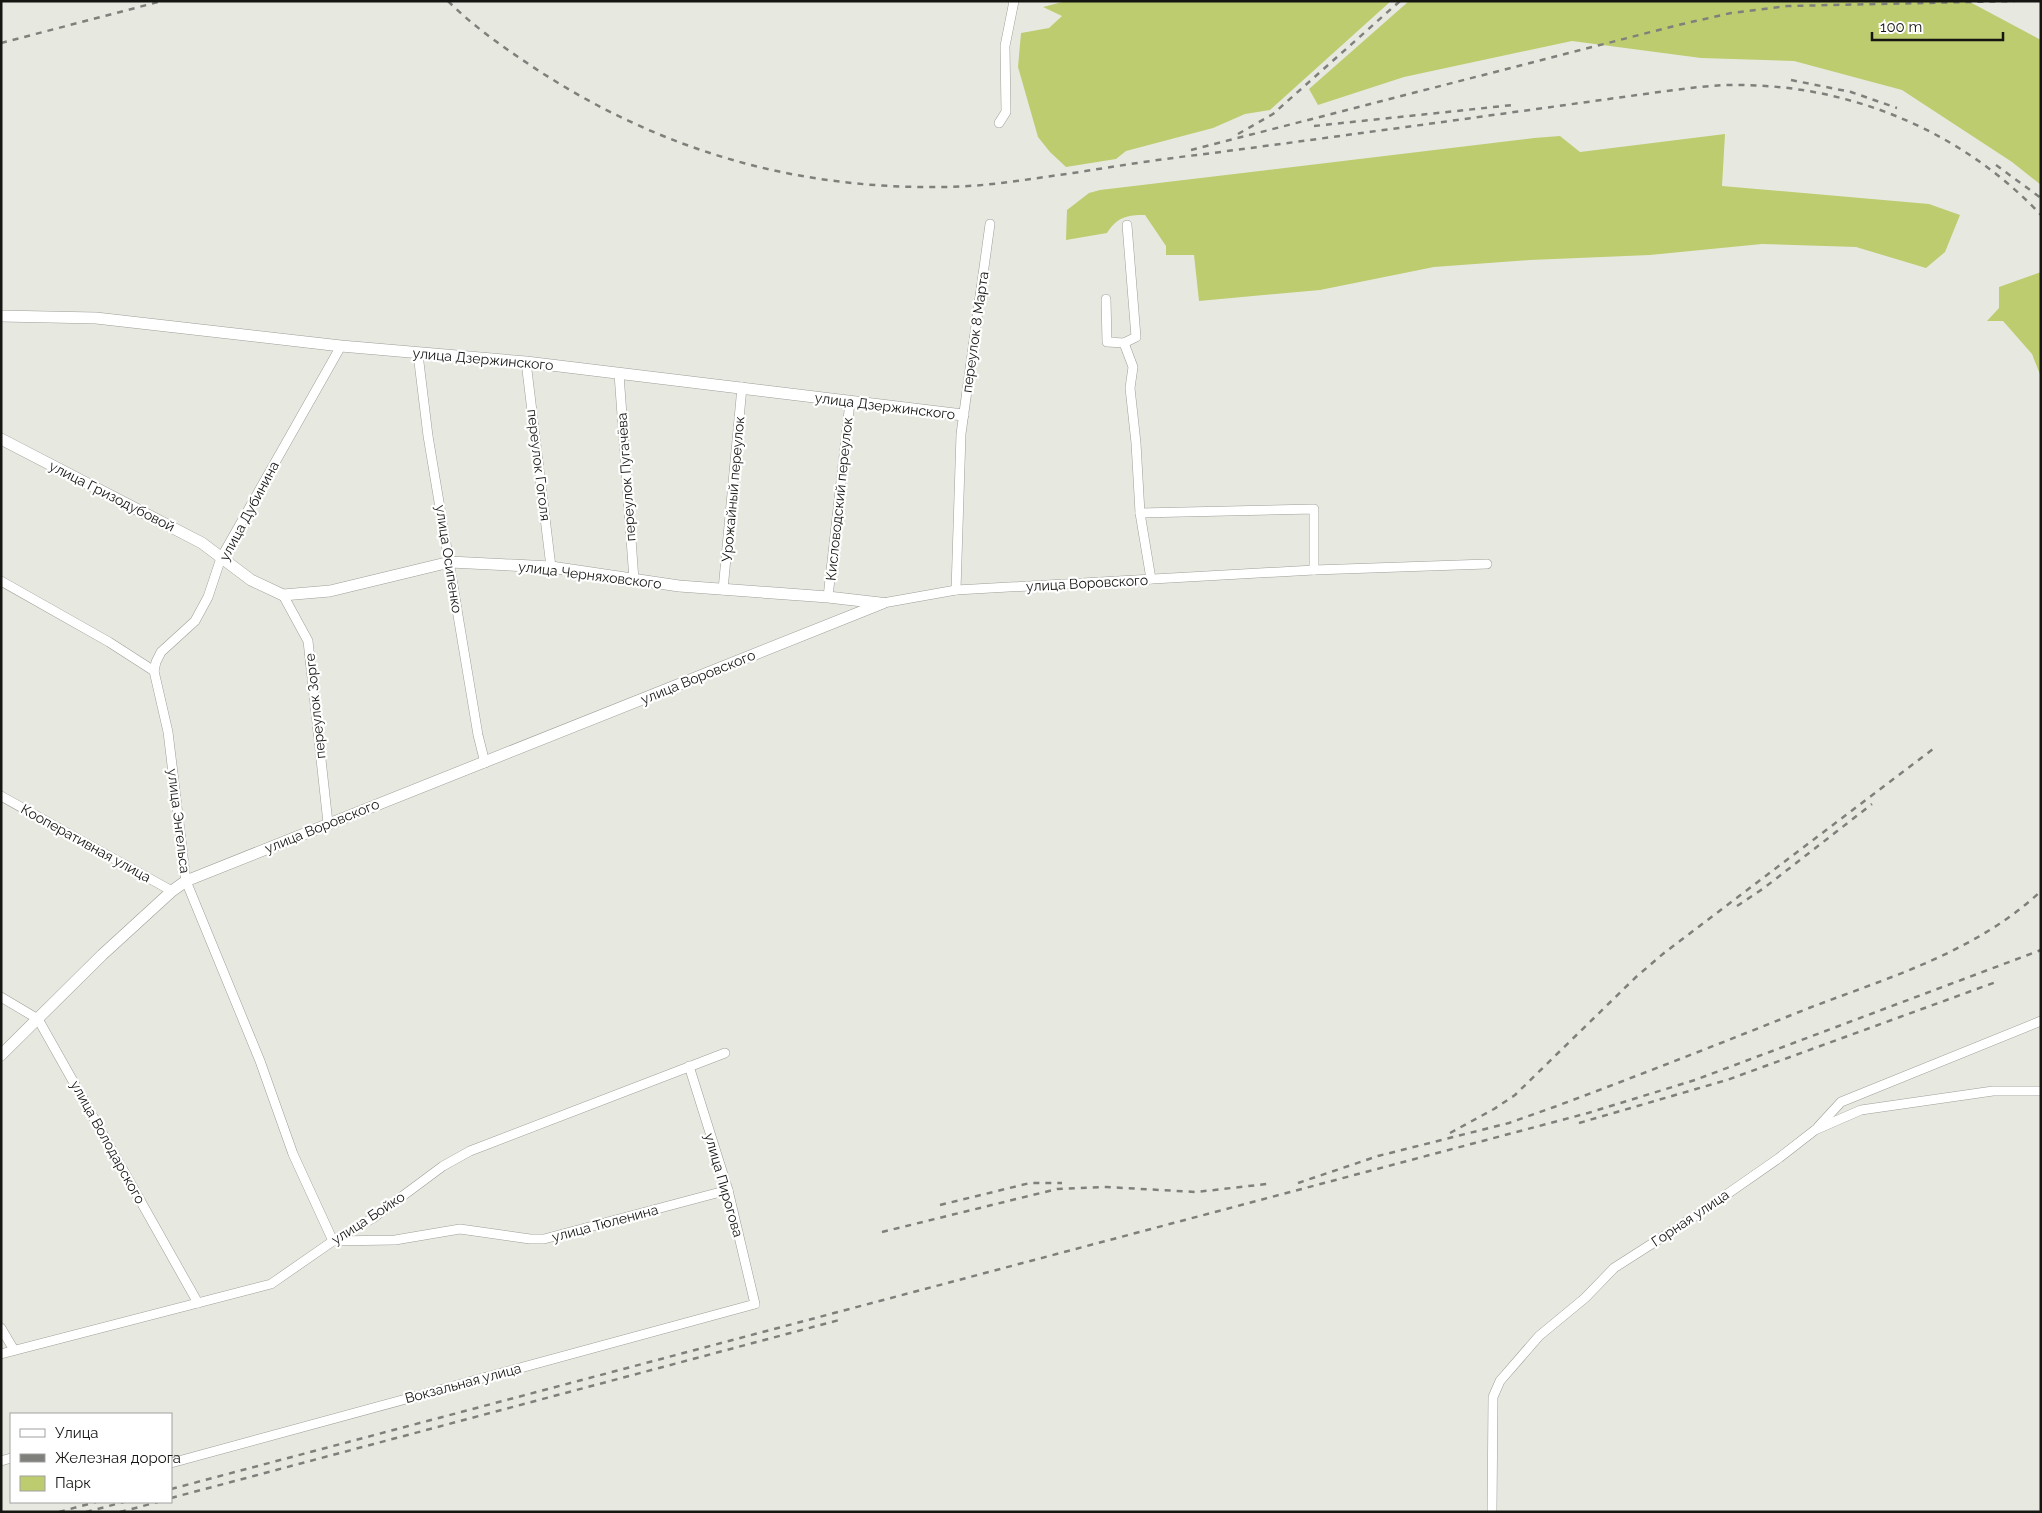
<svg xmlns="http://www.w3.org/2000/svg" width="2042" height="1513" font-family="Raleway,sans-serif">
	<style>
		.green { fill: #bdcc6f }
		.lines { fill: none; stroke-linecap: round; stroke-linejoin: round }
		.minor-casing { stroke: #9d9e97; stroke-width: 10 }
		.tertiary-casing { stroke: #9d9e97; stroke-width: 12 }
		.minor { stroke: #fff; stroke-width: 9 }
		.tertiary { stroke: #fff; stroke-width: 11 }
		.rail { stroke: #7f807b; stroke-width: 2.5; stroke-dasharray: 6 6; stroke-linecap: butt }
		.labels { text-anchor: middle; dominant-baseline: central; stroke-width: 4.5; stroke-linejoin: round; paint-order: stroke }
		.street-label { font-size: 14px; fill: #151512; stroke: #fff }
	</style>
	<rect width="100%" height="100%" fill="#e7e9e1"/>
	<g class="green">
		<polygon points="1066,1 1391,1 1270,110 1245,114 1213,128 1126,151 1116,159 1066,167 1050,152 1038,137 1018,67 1021,33 1049,28 1062,16 1043,7"/>
		<polygon points="1409,1 1968,1 2041,40 2041,185 2012,162 1902,90 1794,61 1701,58 1572,41 1404,77 1318,105 1309,89"/>
		<path d="M 1725,134 L 1722,186 L 1929,204 L 1960,215 L 1945,252 L 1926,268 L 1856,247 L 1762,244 L 1650,255 L 1530,260 L 1434,267 L 1320,290 L 1199,301 L 1194,255 L 1166,255 L 1166,246 L 1145,215 C 1127,215 1117,217 1107,233 L 1066,240 L 1067,210 L 1089,193 L 1100,190 L 1534,138 L 1560,136 L 1580,152 Z"/>
		<polygon points="2041,272 2041,377 2032,354 2003,321 1987,321 1999,308 1999,287"/>
	</g>
	<g class="lines">
		<defs>
			<g id="minor">
				<polyline points="999,123 1006,112 1005,46 1014,1"/>
				<polyline points="1127,225 1136,337 1124,343 1133,367 1130,388 1136,443 1140,513 1151,579"/>
				<polyline points="1106,299 1107,342 1124,343"/>
				<polyline points="418,354 428,436 478,735 485,763"/>
				<polyline points="526,362 551,567"/>
				<polyline points="619,374 634,580"/>
				<polyline points="1140,513 1314,509 1314,570"/>
				<polyline points="1,581 109,642 154,671 168,732 186,881 260,1061 293,1154 333,1241 395,1240 460,1229 530,1239 544,1239 728,1190"/>
				<polyline points="723,590 742,387"/>
				<polyline points="956,590 961,434 990,224"/>
				<polyline points="283,595 308,641 328,823"/>
				<polyline points="828,597 850,402"/>
				<polyline points="883,603 956,590 1314,570 1487,564"/>
				<polyline points="154,671 156,662 161,652 195,621 208,597 221,558 341,346"/>
				<polyline points="1,796 172,891"/>
				<polyline points="1,997 38,1019 198,1303"/>
				<polyline points="1818,1127 1841,1102 2041,1021"/>
				<polyline points="1,1328 14,1350"/>
				<polyline points="1,1354 271,1284 333,1241 373,1218 443,1166 470,1151 725,1053"/>
				<polyline points="1,1461 11,1458"/>
				<polyline points="171,1463 755,1304 728,1190 689,1066"/>
				<polyline points="1492,1512 1493,1397 1500,1381 1539,1336 1585,1298 1614,1268 1700,1213 1779,1158 1815,1130 1861,1110 1993,1091 2041,1091"/>
			</g>
			<g id="tertiary">
				<polyline points="1,316 96,318 341,346 526,362 963,415"/>
				<polyline points="1,439 202,543 251,580 283,595 330,591 450,562 551,567 679,586 828,597 880,603"/>
				<polyline points="1,1055 102,955 172,891 186,881 883,603"/>
			</g>
		</defs>
		<use href="#minor" class="minor-casing"/>
		<use href="#tertiary" class="tertiary-casing"/>
		<use href="#minor" class="minor"/>
		<use href="#tertiary" class="tertiary"/>
		<g class="rail">
			<path d="M 448,1 C 474,27 503,47 533,67 C 657,149 792,189 941,187 C 985,187 1029,179 1073,173 C 1117,166 1161,159 1205,154 C 1357,134 1508,113 1659,92 C 1684,89 1709,85 1734,85 C 1849,84 1962,131 2041,215"/>
			<polyline points="1,43 162,1"/>
			<polyline points="1791,80 1851,92 1897,108"/>
			<polyline points="1314,126 1513,105"/>
			<polyline points="1238,134 1273,114 1400,1"/>
			<polyline points="1191,150 1678,25 1731,13 1787,6 2015,1"/>
			<polyline points="1996,165 2041,198"/>
			<polyline points="1737,906 1764,888 1872,804"/>
			<polyline points="1579,1123 1727,1080 1996,982"/>
			<polyline points="1450,1133 1494,1109 1515,1095 1636,977 1664,953 1933,749"/>
			<path d="M 1298,1183 L 1378,1156 L 1509,1123 L 1554,1107 C 1640,1075 1724,1042 1809,1008 C 1890,977 1976,952 2041,891"/>
			<polyline points="940,1205 1030,1183 1062,1183"/>
			<polyline points="882,1232 1057,1189 1106,1187 1196,1192 1267,1184"/>
			<polyline points="171,1489 1588,1113 1695,1080 2041,950"/>
			<polyline points="171,1498 843,1319"/>
			<polyline points="59,1512 96,1502"/>
			<polyline points="86,1512 124,1502"/>
			<polyline points="120,1512 158,1502"/>
		</g>
	</g>
	<g class="labels">
		<g class="street-label">
			<text transform="translate(975 332) rotate(-82)">переулок 8 Марта</text>
			<text transform="translate(483 359) rotate(5)">улица Дзержинского</text>
			<text transform="translate(885 406) rotate(7)">улица Дзержинского</text>
			<text transform="translate(539 465) rotate(83)">переулок Гоголя</text>
			<text transform="translate(626 477) rotate(-94)">переулок Пугачёва</text>
			<text transform="translate(733 489) rotate(-85)">Урожайный переулок</text>
			<text transform="translate(112 496) rotate(27)">улица Гризодубовой</text>
			<text transform="translate(839 499) rotate(-84)">Кисловодский переулок</text>
			<text transform="translate(249 511) rotate(-62)">улица Дубинина</text>
			<text transform="translate(449 559) rotate(81)">улица Осипенко</text>
			<text transform="translate(590 575) rotate(7)">улица Черняховского</text>
			<text transform="translate(1087 583) rotate(-3)">улица Воровского</text>
			<text transform="translate(698 677) rotate(-22)">улица Воровского</text>
			<text transform="translate(315 706) rotate(-96)">переулок Зорге</text>
			<text transform="translate(179 821) rotate(83)">улица Энгельса</text>
			<text transform="translate(322 826) rotate(-22)">улица Воровского</text>
			<text transform="translate(86 843) rotate(29)">Кооперативная улица</text>
			<text transform="translate(108 1142) rotate(61)">улица Володарского</text>
			<text transform="translate(724 1185) rotate(74)">улица Пирогова</text>
			<text transform="translate(368 1218) rotate(-33)">улица Бойко</text>
			<text transform="translate(1690 1218) rotate(-34)">Горная улица</text>
			<text transform="translate(605 1223) rotate(-15)">улица Тюленина</text>
			<text transform="translate(463 1383) rotate(-15)">Вокзальная улица</text>
		</g>
	</g>
	<rect width="2042" height="1513" fill="none" stroke="#151512" stroke-width="5"/>
	<rect x="10" y="1413" width="162" height="90" fill="#ffffff" stroke="#a1a1a0"/>
	<rect x="20" y="1429" width="25" height="8" fill="#ffffff" stroke="#a1a1a0"/>
	<text x="55" y="1438" font-size="15" fill="#151512">Улица</text>
	<rect x="20" y="1454" width="25" height="8" fill="#7f807b" stroke="#a1a1a0"/>
	<text x="55" y="1463" font-size="15" fill="#151512">Железная дорога</text>
	<rect x="20" y="1476" width="25" height="15" fill="#bdcc6f" stroke="#a1a1a0"/>
	<text x="55" y="1488" font-size="15" fill="#151512">Парк</text>
	<path d="M1872 32v8h131v-8" fill="none" stroke="#151512" stroke-width="2.5"/>
	<text x="1880" y="32" font-size="15" fill="#151512" stroke="#ffffff" stroke-width="4" paint-order="stroke">100 m</text>
</svg>
